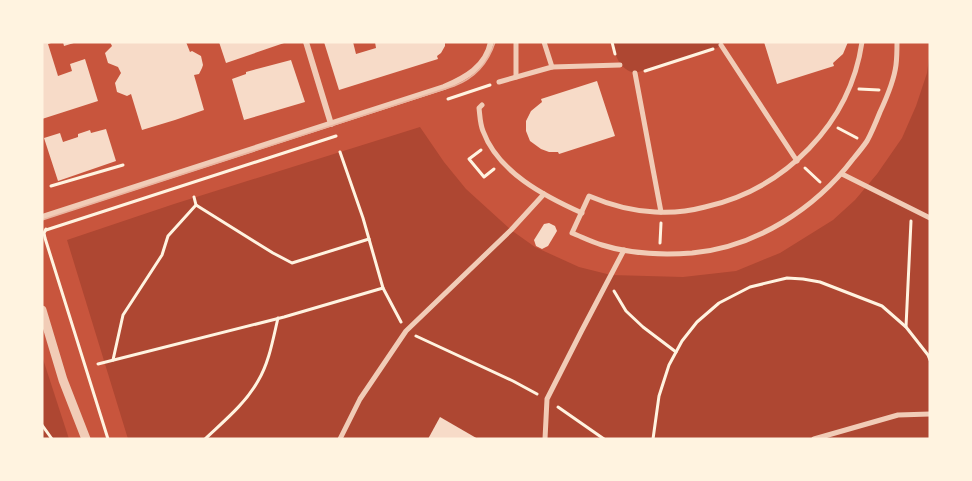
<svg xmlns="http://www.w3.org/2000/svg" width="972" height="481" font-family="Helvetica,sans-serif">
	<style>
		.green { fill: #ae4732 }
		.building { fill: #f7dbc8 }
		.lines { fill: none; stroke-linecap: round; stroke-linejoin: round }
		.path { stroke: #fff3e0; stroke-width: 3 }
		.pedestrian { stroke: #f1ccb7; stroke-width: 5 }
		.minor { stroke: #f1ccb7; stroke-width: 6 }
		.tertiary { stroke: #f1ccb7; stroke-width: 9 }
		.tram { stroke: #e9b49f; stroke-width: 1.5 }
	</style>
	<rect width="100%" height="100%" fill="#c8553d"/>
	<g class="green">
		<path d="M 612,42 L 724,42 L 717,48 L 635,73 C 619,69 616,57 612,42 Z"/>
		<polygon points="930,51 930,439 128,439 67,240 174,204 420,127 444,162 466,189 511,230 535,247 579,267 611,275 683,277 736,271 780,253 833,220 855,200 877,174 902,138 916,106 927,73"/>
		<polygon points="42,356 69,439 42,439"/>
	</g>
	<g class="building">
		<polygon points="42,42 54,42 48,44 58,76 72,71 70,64 85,59 98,101 42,119"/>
		<polygon points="63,42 77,42 64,46"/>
		<polygon points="110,42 186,42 190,52 192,51 201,56 203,65 202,68 199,74 194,75 204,110 175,120 142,130 131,94 127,96 117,92 115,83 121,73 118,67 108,63 105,53 112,46"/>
		<polygon points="219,42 287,42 226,63"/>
		<polygon points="324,42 353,42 356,54 376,48 375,42 445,42 445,46 441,53 437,56 438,59 339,90"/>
		<polygon points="764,42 848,42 843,54 833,63 834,66 777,84"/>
		<polygon points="291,60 305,102 244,120 232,79 246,74 246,72"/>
		<polygon points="597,81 615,136 559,154 558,152 549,152 541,149 530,141 526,131 526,121 531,111 542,102 541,99"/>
		<polygon points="106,129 116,161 58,181 44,138 60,133 63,142 78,137 78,134 90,130 91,133"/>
		<polygon points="549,223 555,226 557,231 548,246 542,249 536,246 534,240 544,224"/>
		<polygon points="440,417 478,439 428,439"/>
	</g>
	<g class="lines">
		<g class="path">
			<polyline points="612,42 615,54"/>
			<polyline points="645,71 713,49"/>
			<polyline points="859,89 879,90"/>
			<polyline points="448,99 490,85"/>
			<polyline points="838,128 857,138"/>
			<polyline points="481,150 469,159 484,177 494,169"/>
			<polyline points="340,152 363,218 383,288 401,322"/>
			<polyline points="805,168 820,182"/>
			<polyline points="51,186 123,165"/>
			<polyline points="196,205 273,253 292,263 369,239"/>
			<polyline points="46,229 44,233 45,238 108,439"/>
			<polyline points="46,230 336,136"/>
			<polyline points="660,243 661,223"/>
			<polyline points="614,291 626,311 643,327 676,352"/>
			<polyline points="906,327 911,221"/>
			<polyline points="416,336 513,381 537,394"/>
			<polyline points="113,360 123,315 162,255 168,236 196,205 194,197"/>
			<polyline points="98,364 284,317 383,288"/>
			<polyline points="558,407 604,439"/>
			<polyline points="42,425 52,439"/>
			<path d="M 205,439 C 224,421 245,404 258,381 C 269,363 273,339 278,318"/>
			<polyline points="653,439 659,396 669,365 682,341 697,322 719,303 750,287 787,278 803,279 820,282 882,306 906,327 928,355 930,360"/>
		</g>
		<g class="pedestrian">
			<polyline points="516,42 516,77"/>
			<polyline points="544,42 552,67"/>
			<path d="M 862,42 C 850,124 785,189 705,207 C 690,211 671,213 655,212 C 633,211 610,205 589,196 L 572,233 C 582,237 592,242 602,245 C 630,254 663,255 692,253 C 756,247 815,209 853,159 C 858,153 863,147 867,141 C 872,132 876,122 880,112 C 887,97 894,81 896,65 C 897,57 897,49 897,42"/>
			<polyline points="721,45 797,161"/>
			<polyline points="635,73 661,212"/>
			<polyline points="499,82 552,67 620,65"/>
			<path d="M 482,105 L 479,108 C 480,116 480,124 483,131 C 498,172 544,196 582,213"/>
			<polyline points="842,174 930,218"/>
			<polyline points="340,439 360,399 406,331 511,230 544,194"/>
			<polyline points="545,439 547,399 581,332 624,250"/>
			<polyline points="814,439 898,415 930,414"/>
		</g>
		<g class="minor">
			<polyline points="306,42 331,124"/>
			<path d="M 42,217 L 444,87 C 465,78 486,67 491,42"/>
		</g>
		<polyline class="tertiary" points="42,310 63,380 86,439"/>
		<path class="tram" d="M 42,220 L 454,86 C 475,78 488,64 495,42"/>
	</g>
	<rect width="972" height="481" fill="none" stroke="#fff3e0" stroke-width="87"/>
</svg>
